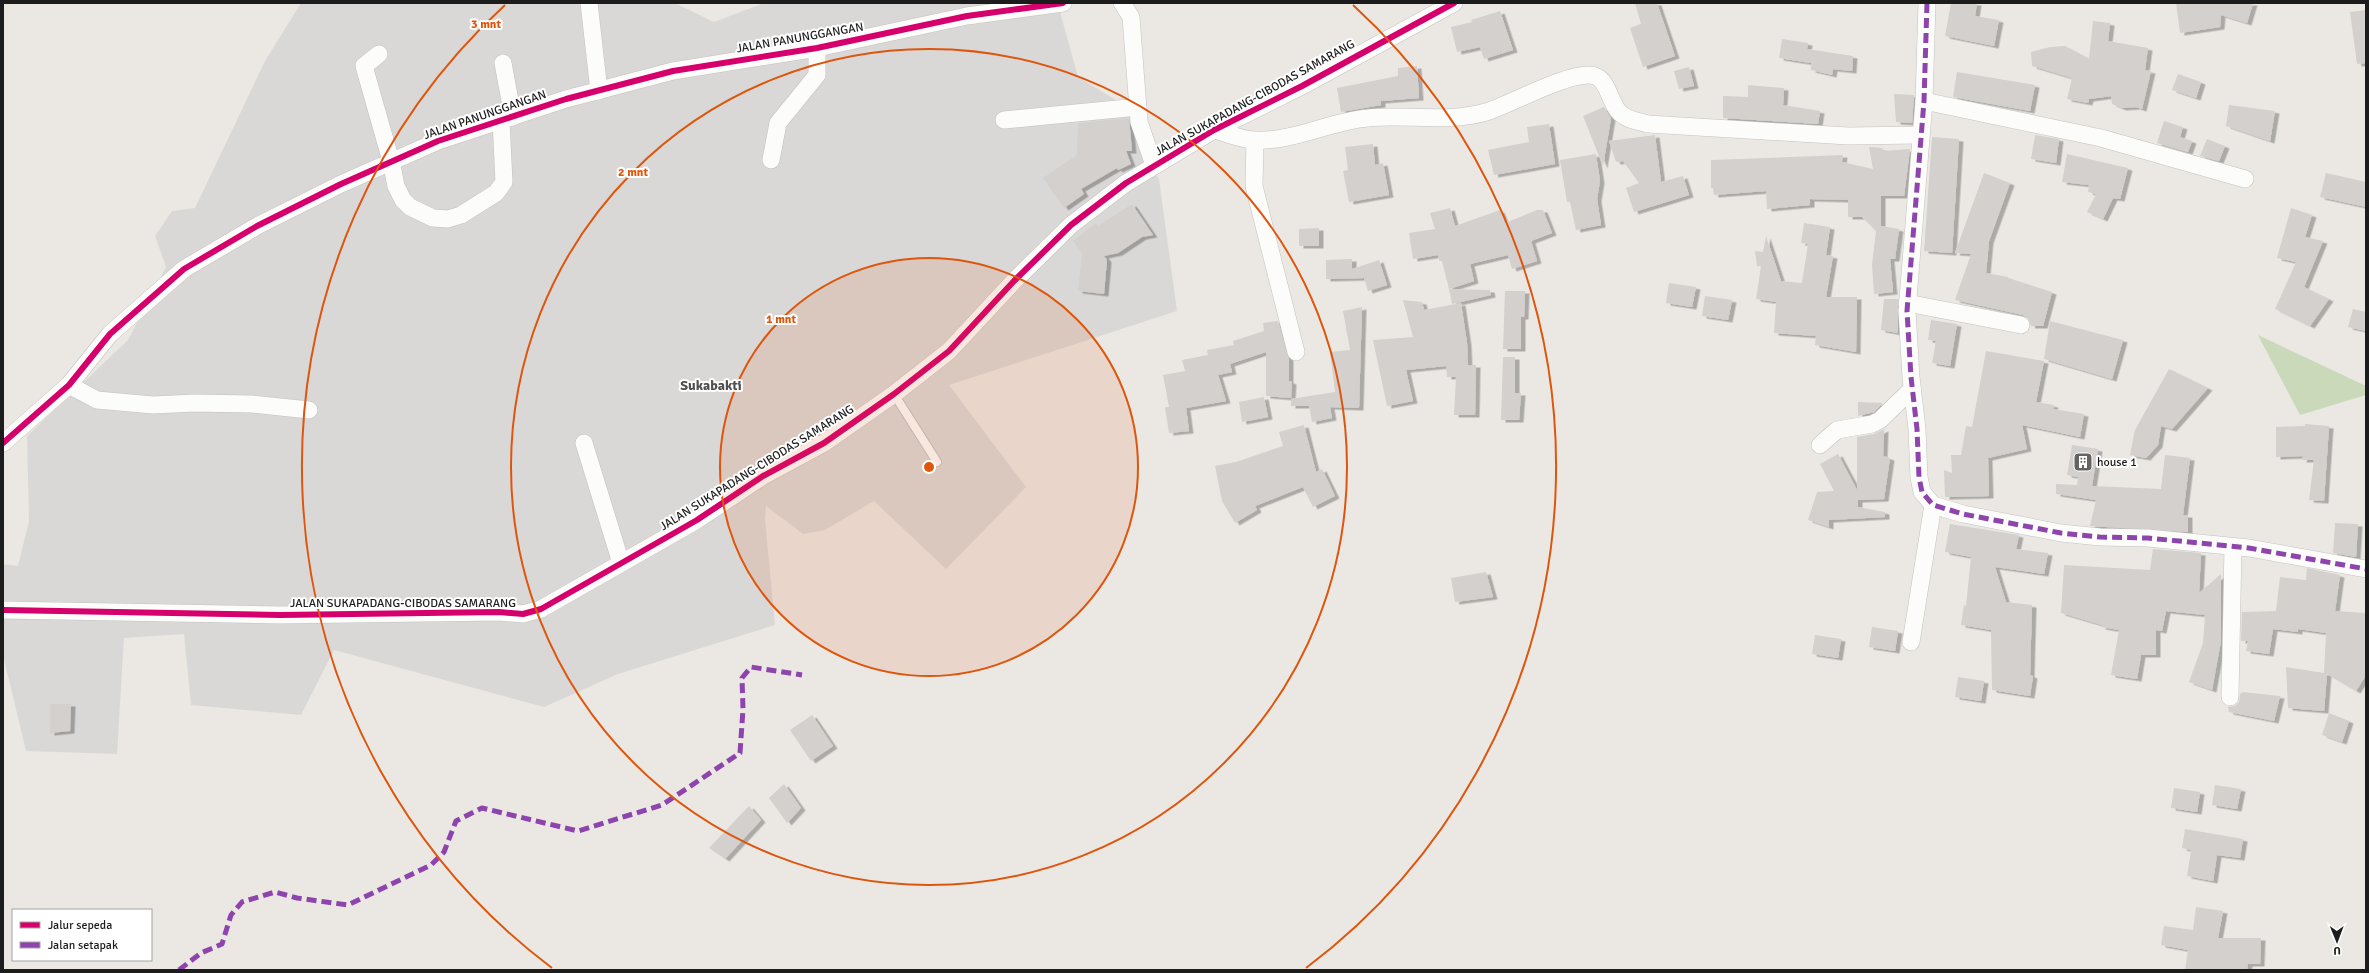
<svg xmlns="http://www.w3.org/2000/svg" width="2369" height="973" font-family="Signika,sans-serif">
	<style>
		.residential { fill: #dad8d6 }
		.forest { fill: #c9d9b9 }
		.building { fill: #d3d0cd; filter: url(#shadow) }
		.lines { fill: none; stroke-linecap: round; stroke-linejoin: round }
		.lane-casing { stroke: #c3c2c0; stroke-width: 10 }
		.street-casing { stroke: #c3c2c0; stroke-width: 18 }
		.lane { stroke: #fcfcfb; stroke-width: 8 }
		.street { stroke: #fcfcfb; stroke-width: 17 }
		.quiet { stroke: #8e44ad; stroke-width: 5; stroke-dasharray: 10 5; stroke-linecap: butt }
		.cycleway-casing { stroke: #fff; stroke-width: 8 }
		.cycleway { stroke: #d6006c; stroke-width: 6 }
		.ring { fill: none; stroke: #de560d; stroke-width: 2 }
		.labels { text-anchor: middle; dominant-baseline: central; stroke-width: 4; stroke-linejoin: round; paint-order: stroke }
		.street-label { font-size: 12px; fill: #1c1c1c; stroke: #fff }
		.poi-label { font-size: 12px; fill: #1c1c1c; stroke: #fff; text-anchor: start }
		.quarter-label { font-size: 14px; font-weight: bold; fill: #4f4f4f; stroke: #fff }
		.centre { fill: #de560d; stroke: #fff; stroke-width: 2 }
		.ring-label { font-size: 12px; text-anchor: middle; font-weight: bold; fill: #de560d; stroke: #fff; stroke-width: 4; stroke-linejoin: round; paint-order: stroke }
	</style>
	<defs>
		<filter id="shadow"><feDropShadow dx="4.5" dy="2.5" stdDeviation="0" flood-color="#0004"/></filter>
	</defs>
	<rect width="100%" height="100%" fill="#ebe8e4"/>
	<polygon class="residential" points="301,3 675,3 714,22 764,3 1038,3 1059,8 1078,77 1142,116 1151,168 1159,179 1177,311 949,385 1026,487 946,569 874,501 825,530 803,534 766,506 765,519 775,625 618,674 544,707 334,650 301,715 191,705 184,634 124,638 117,754 26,751 3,655 3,564 18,566 29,521 27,436 128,340 166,267 155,236 172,211 195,208 265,61"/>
	<polygon class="forest" points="2258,335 2366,386 2366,395 2300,415"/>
	<g class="building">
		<polygon points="1635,3 1657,3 1675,56 1643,67 1630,28 1641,24"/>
		<polygon points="1951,3 1977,3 1975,16 1999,20 1994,46 1945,36"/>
		<polygon points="2176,3 2253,3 2247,23 2221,15 2220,27 2180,33"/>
		<polygon points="2366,10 2366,63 2357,64 2350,12"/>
		<polygon points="1500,11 1513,50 1484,59 1480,47 1457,52 1451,27 1472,22 1471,20"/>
		<polygon points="2093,21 2110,23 2108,41 2148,48 2145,70 2151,71 2142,109 2136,107 2122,108 2112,104 2111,96 2089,99 2088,103 2067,99 2072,78 2032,66 2031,52 2050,47 2065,46 2089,59"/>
		<polygon points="1782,39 1808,43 1807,49 1853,56 1852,71 1833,69 1832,75 1811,70 1811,63 1779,58"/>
		<polygon points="1417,66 1419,98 1381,101 1381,105 1341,112 1337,88 1398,76 1398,68"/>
		<polygon points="1689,67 1694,86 1679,89 1674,71"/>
		<polygon points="1957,72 2035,85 2030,111 1953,97"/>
		<polygon points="2178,74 2201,82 2196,98 2172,90"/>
		<polygon points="1748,85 1784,88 1783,105 1820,111 1818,124 1723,118 1723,96 1748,97"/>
		<polygon points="1894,94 1914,95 1912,123 1896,122"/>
		<polygon points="2229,105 2275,111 2270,141 2226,126"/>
		<polygon points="1604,107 1611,118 1603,166 1583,116"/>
		<polygon points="1129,118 1132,151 1126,151 1131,164 1118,170 1117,168 1081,189 1084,194 1064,208 1043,178 1077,155 1078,123"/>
		<polygon points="2164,121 2183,127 2180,137 2192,141 2188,152 2157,143"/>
		<polygon points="1549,124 1555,164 1494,175 1488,150 1529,142 1527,127"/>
		<polygon points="1655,135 1661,182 1683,176 1689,195 1634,212 1626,188 1639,183 1623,161 1616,162 1609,141"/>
		<polygon points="2035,135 2059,139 2056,163 2031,159"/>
		<polygon points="1932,137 1959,139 1952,253 1924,251"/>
		<polygon points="2207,139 2225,146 2219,161 2200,156"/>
		<polygon points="1373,144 1375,165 1383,163 1389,195 1349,202 1343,171 1348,170 1345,147"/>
		<polygon points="1869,147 1882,148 1884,151 1910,149 1904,196 1881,196 1881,226 1899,229 1895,259 1890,259 1893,292 1874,294 1872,265 1876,231 1862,217 1848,217 1848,200 1810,199 1810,205 1767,209 1766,191 1714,195 1713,188 1711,188 1711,160 1843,155 1842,162 1873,169"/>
		<polygon points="1596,154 1600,181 1597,199 1601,225 1576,230 1570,202 1567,202 1560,160"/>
		<polygon points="2067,154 2128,168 2120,199 2113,198 2103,219 2087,212 2096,194 2088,192 2089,185 2062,182"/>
		<polygon points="1984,173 2010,183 1989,241 1986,273 2008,277 2008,278 2052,292 2043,326 2031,326 2028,318 2023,315 1955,300 1971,254 1955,253"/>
		<polygon points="2326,173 2366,182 2366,207 2320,197"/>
		<polygon points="1132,204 1153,235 1142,237 1118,253 1104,256 1107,260 1104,294 1078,291 1082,253 1073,241 1096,223 1098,226"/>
		<polygon points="1450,208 1455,226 1500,210 1505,223 1537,210 1543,210 1552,233 1531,241 1537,261 1512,269 1508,255 1470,264 1474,281 1449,289 1442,261 1439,261 1438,255 1413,259 1409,233 1435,229 1430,213"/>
		<polygon points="2291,208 2312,215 2305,237 2323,241 2304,287 2329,299 2310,326 2275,309 2296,262 2277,258"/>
		<polygon points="1804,223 1830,227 1826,255 1833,256 1826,297 1857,297 1856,352 1815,345 1816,336 1774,333 1776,302 1756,299 1761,266 1757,266 1755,251 1763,252 1766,236 1781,281 1802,283 1808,244 1801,243"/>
		<polygon points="1319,228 1319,246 1299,246 1299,229"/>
		<polygon points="1352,259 1352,269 1379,260 1387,285 1368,291 1364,278 1326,279 1326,260"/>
		<polygon points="1669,283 1696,287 1692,307 1666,303"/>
		<polygon points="1449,289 1490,290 1491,295 1452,304"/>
		<polygon points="1505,291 1525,291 1524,317 1521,317 1521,349 1503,349"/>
		<polygon points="1705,296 1732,300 1728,320 1702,316"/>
		<polygon points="1884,299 1898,299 1898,333 1881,330"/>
		<polygon points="1403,300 1422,302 1424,310 1461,303 1467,343 1468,365 1476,365 1475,415 1454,415 1456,377 1447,377 1446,366 1406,370 1413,401 1387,406 1373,340 1413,337"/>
		<polygon points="1362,307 1359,408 1330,407 1332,418 1312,422 1309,406 1291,406 1291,399 1335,392 1330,352 1350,350 1343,311"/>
		<polygon points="2353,309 2366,312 2366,331 2348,327"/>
		<polygon points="1931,320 1957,324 1950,366 1932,363 1936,341 1928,340"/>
		<polygon points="1278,321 1289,359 1289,381 1292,382 1291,398 1266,396 1266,352 1230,364 1232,372 1218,375 1226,401 1186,408 1189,431 1169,433 1165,407 1169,407 1163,375 1185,371 1182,360 1208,355 1207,350 1234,345 1233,341 1264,331 1263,323"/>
		<polygon points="2050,321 2123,340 2112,379 2044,359"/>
		<polygon points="1986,351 2044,361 2036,402 2054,405 2053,409 2084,414 2080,437 2022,425 2027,449 1988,458 1989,496 1945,497 1944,470 1952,473 1951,455 1961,455 1966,426 1972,427"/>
		<polygon points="1503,357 1515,357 1515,393 1521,393 1519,420 1501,420"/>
		<polygon points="2169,369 2208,388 2172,429 2161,426 2158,445 2146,458 2130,455 2135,430"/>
		<polygon points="1264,397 1268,417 1242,422 1239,402"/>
		<polygon points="1858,402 1882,403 1882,404 1874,412 1858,416"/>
		<polygon points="2305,424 2329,426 2324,501 2309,500 2314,460 2302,460 2303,456 2276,457 2276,427 2305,426"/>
		<polygon points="1304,425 1316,472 1322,469 1335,496 1313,507 1303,487 1255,506 1257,510 1235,523 1222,501 1215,466 1236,462 1283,446 1279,432"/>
		<polygon points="1884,429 1883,456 1890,458 1884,499 1858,500 1858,507 1885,512 1885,517 1829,520 1829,527 1808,520 1817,492 1834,491 1820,464 1838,454 1857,490 1857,437 1874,434"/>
		<polygon points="2072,445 2098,449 2092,486 2161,489 2165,455 2190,458 2183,515 2188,515 2188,532 2090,526 2096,500 2056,494 2056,484 2077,485 2078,477 2067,475"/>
		<polygon points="2335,523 2358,524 2356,557 2333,553"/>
		<polygon points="1950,524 2019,535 2016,549 2048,553 2044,574 1995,567 2006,602 2032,605 2030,675 2033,676 2030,696 1992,690 1991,630 1961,625 1964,605 1966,606 1971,557 1945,552"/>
		<polygon points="2153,549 2201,553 2199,593 2221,574 2221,641 2212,690 2189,682 2203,643 2205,615 2166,611 2162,631 2156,630 2156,655 2141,655 2137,679 2111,675 2119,630 2101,627 2102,625 2061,613 2064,565 2150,570"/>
		<polygon points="2307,568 2340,575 2335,611 2366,613 2366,675 2356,691 2327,674 2324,711 2288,708 2286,667 2324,673 2326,633 2298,629 2298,632 2273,629 2269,654 2246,651 2248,641 2241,641 2242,612 2276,611 2280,577 2306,580"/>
		<polygon points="1486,572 1493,597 1455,602 1451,578"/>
		<polygon points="1872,627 1898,631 1895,651 1869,647"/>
		<polygon points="1815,635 1841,639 1838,658 1812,654"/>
		<polygon points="1958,677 1984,681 1981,701 1955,697"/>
		<polygon points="2243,692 2280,696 2274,721 2229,712 2228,707 2235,706 2239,702 2240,694"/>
		<polygon points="50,704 71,704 70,731 50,733"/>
		<polygon points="2329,713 2349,721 2342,742 2322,735"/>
		<polygon points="812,715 833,746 811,761 790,730"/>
		<polygon points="784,784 801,808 787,823 769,798"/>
		<polygon points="2215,785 2241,789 2237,809 2212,805"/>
		<polygon points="2174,788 2200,792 2197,812 2171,808"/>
		<polygon points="749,806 761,820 725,859 709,848"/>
		<polygon points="2185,829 2243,839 2240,858 2217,855 2213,881 2187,876 2191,850 2182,848"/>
		<polygon points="2196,907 2223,911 2218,938 2261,938 2260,964 2248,964 2247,970 2185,970 2188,950 2161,945 2164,926 2193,930"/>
	</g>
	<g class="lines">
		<defs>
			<polyline id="lane" points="894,394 937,462"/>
			<g id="street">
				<polyline points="589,3 599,91"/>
				<polyline points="1122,3 1131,17 1139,122 1154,165"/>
				<polyline points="1927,3 1924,101 1907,311 1911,377 1917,429 1919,477 1922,492 1933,505 1963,514 2061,533 2100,537 2148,538 2249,548 2366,569"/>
				<polyline points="379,54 364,66 391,161 396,186 403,200 410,207 433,218 448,219 461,215 496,193 504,182 501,120"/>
				<polyline points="503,63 513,117"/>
				<polyline points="1924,101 2101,138 2245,179"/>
				<polyline points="1004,120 1138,107"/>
				<path d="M 1214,130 C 1227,133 1242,140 1255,140 C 1294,142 1330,121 1368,118 C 1406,114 1449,123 1486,112 C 1514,103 1562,75 1589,75 C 1609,75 1608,102 1620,113 C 1627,120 1638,121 1648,124 L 1848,136 L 1920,135"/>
				<polyline points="1255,141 1254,186 1296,352"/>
				<polyline points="771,160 778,123 817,75 817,48"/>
				<polyline points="1907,303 2021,325"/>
				<polyline points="69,385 97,400 153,405 194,403 251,404 309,410"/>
				<polyline points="3,443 69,385 110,334 184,269 257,226 341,184 438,141 566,99 673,71 817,48 967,16 1063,3"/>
				<polyline points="584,443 621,563"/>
				<polyline points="1820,445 1837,430 1872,424 1880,420 1912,389"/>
				<polyline points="3,610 280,615 499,612 523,614 541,609 697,520 763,476 824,443 894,394 949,351 1014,281 1071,225 1126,183 1214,130 1302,86 1454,3"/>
				<polyline points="1911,642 1933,505"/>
				<polyline points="2230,697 2233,547"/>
			</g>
		</defs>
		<use href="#lane" class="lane-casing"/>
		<use href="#street" class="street-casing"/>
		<use href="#lane" class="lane"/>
		<use href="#street" class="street"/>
		<g class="quiet">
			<polyline points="1927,3 1924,101 1907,311 1911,377 1917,429 1919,477 1922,492 1933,505 1963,514 2061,533 2100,537 2148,538 2249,548 2366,569"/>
			<polyline points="179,970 201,953 222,944 231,915 242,902 275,892 297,898 348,905 431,865 444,852 456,821 482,808 578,831 662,805 740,753 743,709 742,678 751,667 802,675"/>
		</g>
		<defs>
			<g id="cycleway">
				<polyline points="3,443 69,385 110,334 184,269 257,226 341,184 438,141 566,99 673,71 817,48 967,16 1063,3"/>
				<polyline points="3,610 280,615 499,612 523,614 541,609 697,520 763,476 824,443 894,394 949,351 1014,281 1071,225 1126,183 1214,130 1302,86 1454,3"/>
			</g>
		</defs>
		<use href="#cycleway" class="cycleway-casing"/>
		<use href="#cycleway" class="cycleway"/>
	</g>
	<circle cx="929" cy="467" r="209" fill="#de560d" fill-opacity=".12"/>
	<g class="ring">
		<circle cx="929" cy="467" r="209"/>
		<circle cx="929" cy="467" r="418"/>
		<path d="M552 968A627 627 0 0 1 505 5M1353 5A627 627 0 0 1 1306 968"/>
	</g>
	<defs>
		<symbol id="building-square" viewBox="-11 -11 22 22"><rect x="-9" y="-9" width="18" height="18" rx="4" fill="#646362" stroke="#fff"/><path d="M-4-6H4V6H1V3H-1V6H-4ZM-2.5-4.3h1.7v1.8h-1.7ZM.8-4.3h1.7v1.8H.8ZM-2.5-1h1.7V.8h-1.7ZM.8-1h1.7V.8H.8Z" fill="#fff"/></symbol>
	</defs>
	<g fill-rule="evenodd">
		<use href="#building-square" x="2072" y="451" width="22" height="22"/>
	</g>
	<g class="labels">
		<g class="street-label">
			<text transform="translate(800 38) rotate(-10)">JALAN PANUNGGANGAN</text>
			<text transform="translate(1255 98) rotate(-29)">JALAN SUKAPADANG-CIBODAS SAMARANG</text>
			<text transform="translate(485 115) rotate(-19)">JALAN PANUNGGANGAN</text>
			<text transform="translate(757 468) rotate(-32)">JALAN SUKAPADANG-CIBODAS SAMARANG</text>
			<text x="403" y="603">JALAN SUKAPADANG-CIBODAS SAMARANG</text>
		</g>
		<g class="poi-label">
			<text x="2097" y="462">house 1</text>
		</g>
		<g class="quarter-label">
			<text x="711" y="385">Sukabakti</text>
		</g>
	</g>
	<circle cx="929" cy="467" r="6" class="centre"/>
	<g class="ring-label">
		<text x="486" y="28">3 mnt</text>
		<text x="633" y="176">2 mnt</text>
		<text x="781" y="323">1 mnt</text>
	</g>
	<rect width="2369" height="973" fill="none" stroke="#1c1c1c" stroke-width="8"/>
	<rect x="12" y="909" width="140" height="52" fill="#ffffff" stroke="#a4a4a4"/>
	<rect x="20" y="922" width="20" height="6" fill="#d6006c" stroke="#a4a4a4"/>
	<text x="48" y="929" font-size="12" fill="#1c1c1c">Jalur sepeda</text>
	<rect x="20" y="942" width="20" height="6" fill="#8e44ad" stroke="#a4a4a4"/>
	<text x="48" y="949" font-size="12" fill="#1c1c1c">Jalan setapak</text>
	<g transform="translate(2337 941) rotate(179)" stroke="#ffffff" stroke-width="3" paint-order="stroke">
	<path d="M0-3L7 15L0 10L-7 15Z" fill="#1c1c1c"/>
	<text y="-6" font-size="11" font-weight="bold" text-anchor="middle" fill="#1c1c1c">U</text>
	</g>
</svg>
